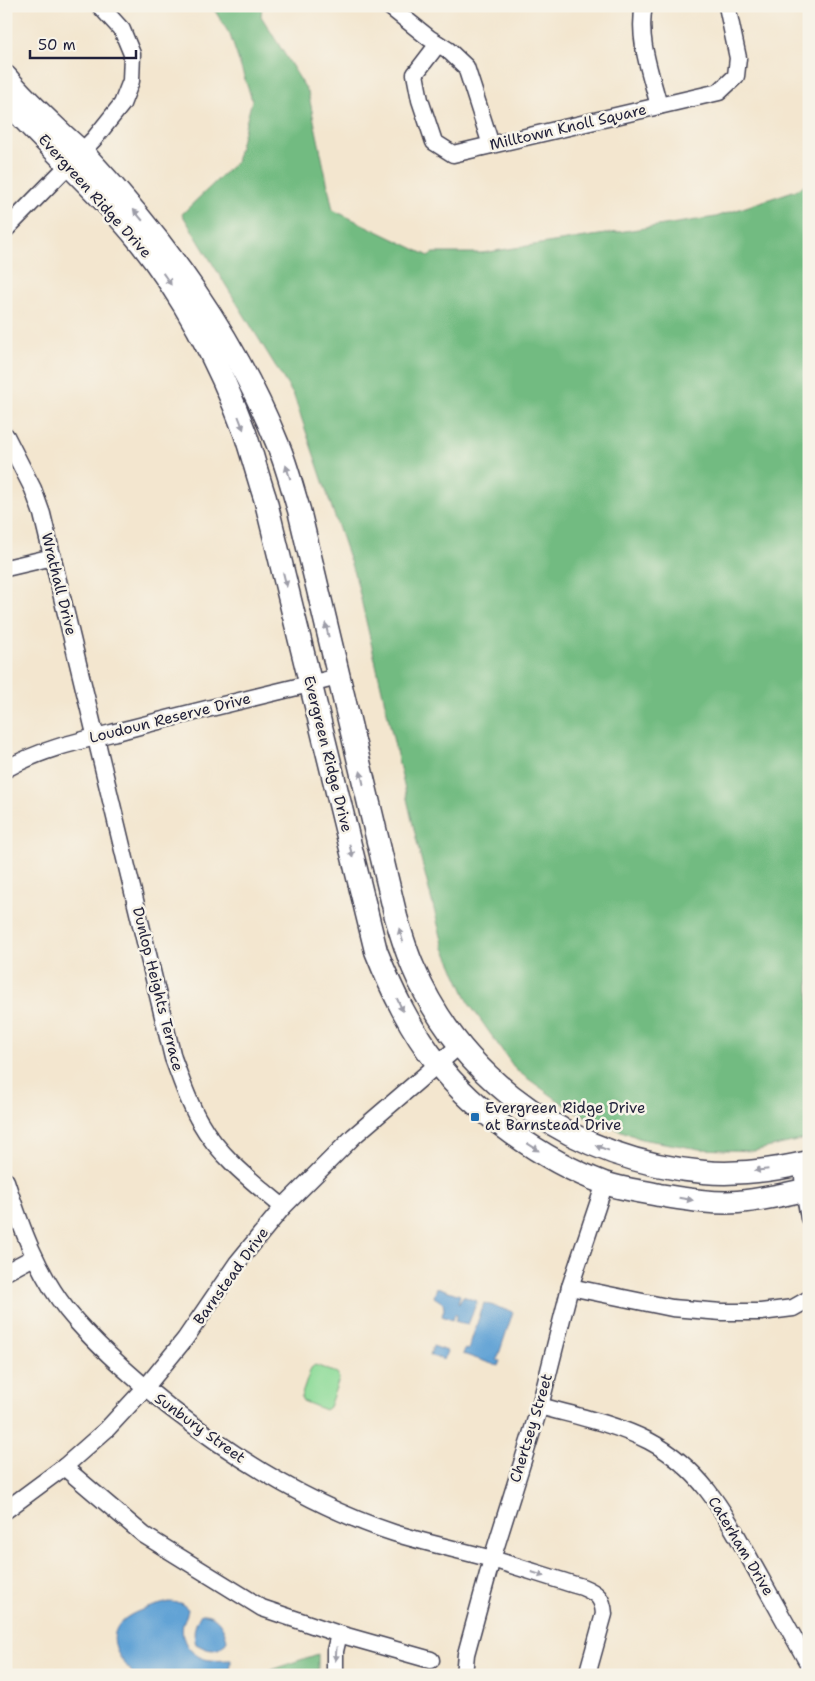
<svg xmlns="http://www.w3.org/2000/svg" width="815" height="1681" font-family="'Shantell Sans',sans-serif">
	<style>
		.green { fill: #8edb99; stroke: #587e6a }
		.forest { fill: #72bb81; stroke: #4a6e5e }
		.water { fill: #62a3d5; stroke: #426288 }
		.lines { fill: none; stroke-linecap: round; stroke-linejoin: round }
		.street-casing { stroke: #413f51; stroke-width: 19 }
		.secondary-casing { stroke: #413f51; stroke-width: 25 }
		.street { stroke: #fff; stroke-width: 16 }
		.secondary { stroke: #fff; stroke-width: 22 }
		.oneway { fill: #9c9ca7 }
		.poi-dot { fill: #1f6fb2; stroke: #f7f3e8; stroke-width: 2 }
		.labels { text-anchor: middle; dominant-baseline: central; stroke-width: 5; stroke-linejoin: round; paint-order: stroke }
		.street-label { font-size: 15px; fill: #22223b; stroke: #f7f3e8 }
		.poi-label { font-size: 15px; fill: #22223b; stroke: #f7f3e8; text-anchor: start }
	</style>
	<rect width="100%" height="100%" fill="#f7f3e8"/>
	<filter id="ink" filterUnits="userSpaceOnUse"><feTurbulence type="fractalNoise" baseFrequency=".02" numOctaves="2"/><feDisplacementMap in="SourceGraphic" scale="10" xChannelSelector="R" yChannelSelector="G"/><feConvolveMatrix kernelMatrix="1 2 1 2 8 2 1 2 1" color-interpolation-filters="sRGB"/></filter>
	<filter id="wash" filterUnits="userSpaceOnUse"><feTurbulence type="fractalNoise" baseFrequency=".0096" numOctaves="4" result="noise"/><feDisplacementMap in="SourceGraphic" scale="20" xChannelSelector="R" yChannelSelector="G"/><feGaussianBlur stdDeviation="1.12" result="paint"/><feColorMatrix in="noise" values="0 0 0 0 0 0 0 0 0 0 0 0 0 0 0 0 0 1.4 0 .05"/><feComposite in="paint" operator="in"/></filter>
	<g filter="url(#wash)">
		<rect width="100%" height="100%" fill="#f3e6cf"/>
		<polygon class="green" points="315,1365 337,1373 339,1379 329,1407 325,1410 303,1401 301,1397 311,1368"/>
		<g class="forest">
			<polygon points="212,6 262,6 261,16 308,92 333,210 429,256 433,253 482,253 716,217 796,190 809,182 809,1138 754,1151 699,1149 641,1139 573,1111 516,1070 470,1005 444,948 420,855 357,582 294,396 182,214 236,162 252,100 230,35"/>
			<polygon points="318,1654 318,1675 256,1675"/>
		</g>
		<g class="water">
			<polygon points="437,1287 460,1295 458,1303 459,1304 463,1296 477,1301 468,1325 455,1321 457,1315 455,1314 452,1320 442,1316 444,1309 443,1303 434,1297"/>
			<polygon points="484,1303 513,1312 497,1360 500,1361 498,1366 463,1354 465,1349 468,1350"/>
			<polygon points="433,1346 447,1351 444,1360 430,1355"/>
			<path d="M 169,1602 L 181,1603 L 188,1609 C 187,1617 185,1617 183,1624 C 179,1641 193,1659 211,1660 C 218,1661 224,1660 231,1660 L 230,1675 L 134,1675 C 128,1667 119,1658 116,1649 C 105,1616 147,1608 169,1602 Z"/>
			<path d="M 201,1614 C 217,1613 224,1627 227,1640 C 219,1654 208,1651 196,1644 C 192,1632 195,1624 201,1614 Z"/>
		</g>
	</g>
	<g filter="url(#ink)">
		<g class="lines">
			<defs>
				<g id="street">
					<polyline points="389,6 429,38 448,50 466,67 491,145"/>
					<path d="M 644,6 C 637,39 651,74 659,106"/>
					<polyline points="438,44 415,74 420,100 434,142 453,154 719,92 736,76 738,58 727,6"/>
					<polyline points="6,229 94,139 122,104 131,81 132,54 122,30 100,6"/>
					<path d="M 6,436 L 33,489 L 42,514 L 173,1058 C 181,1079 188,1102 200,1122 C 219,1156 253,1182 283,1207"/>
					<polyline points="6,568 53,557"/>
					<path d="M 6,769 C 45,747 89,739 132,728 C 200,710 269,694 338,677"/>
					<polyline points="802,1163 804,1190 809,1218"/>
					<path d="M 6,1181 C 21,1227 37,1272 67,1310 C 96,1346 132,1377 168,1406 C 236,1459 311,1506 394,1533 C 426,1543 460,1550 492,1559 C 522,1568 552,1578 582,1587 C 597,1593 603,1598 604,1614 L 587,1675"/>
					<polyline points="6,1272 34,1257"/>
					<polyline points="570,1287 672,1308 722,1312 761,1312 793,1308 809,1299"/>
					<path d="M 540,1406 C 576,1416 616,1424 649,1441 C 704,1470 726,1516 755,1568 C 773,1600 791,1633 809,1665"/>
					<polyline points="64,1467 144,1535 262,1608 339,1634 431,1660"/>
					<polyline points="6,1510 64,1467 107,1429 145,1388 185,1339 237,1263 283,1207 354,1136 460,1045"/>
					<polyline points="335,1675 335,1651 339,1634"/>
					<polyline points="464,1675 466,1654 492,1559 540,1406 570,1287 605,1183"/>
				</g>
				<g id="secondary">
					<path d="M 6,77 C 22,96 41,114 59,131 C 67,139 76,146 84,154 C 164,240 234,335 278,445 C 287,466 292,488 299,510 L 396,917 C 401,934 406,951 413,967 C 463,1085 578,1161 704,1172 C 738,1175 775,1170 809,1162"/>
					<path d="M 6,100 C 48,147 97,189 137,238 C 184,296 219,363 245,433 C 252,454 258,477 265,498 L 376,951 C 392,991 410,1029 437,1063 C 476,1113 544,1161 604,1183 C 621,1189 641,1191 659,1195 C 685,1199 712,1204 738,1202 C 762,1200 786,1194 809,1189"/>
				</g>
			</defs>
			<use href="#street" class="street-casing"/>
			<use href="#secondary" class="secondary-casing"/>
			<use href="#street" class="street"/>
			<use href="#secondary" class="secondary"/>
		</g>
		<defs><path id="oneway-solid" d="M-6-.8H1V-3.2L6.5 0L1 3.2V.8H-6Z" transform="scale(1.25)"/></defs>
		<g class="oneway">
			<use href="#oneway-solid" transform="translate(138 215) rotate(-130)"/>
			<use href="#oneway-solid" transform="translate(167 279) rotate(55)"/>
			<use href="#oneway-solid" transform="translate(241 423) rotate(69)"/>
			<use href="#oneway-solid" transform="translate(288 472) rotate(-108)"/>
			<use href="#oneway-solid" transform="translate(285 580) rotate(76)"/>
			<use href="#oneway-solid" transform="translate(327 630) rotate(-103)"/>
			<use href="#oneway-solid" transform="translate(362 778) rotate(-103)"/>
			<use href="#oneway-solid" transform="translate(351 851) rotate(76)"/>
			<use href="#oneway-solid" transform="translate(401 935) rotate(-106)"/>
			<use href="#oneway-solid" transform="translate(400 1005) rotate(65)"/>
			<use href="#oneway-solid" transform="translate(533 1147) rotate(33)"/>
			<use href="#oneway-solid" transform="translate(602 1148) rotate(-159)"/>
			<use href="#oneway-solid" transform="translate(761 1170) rotate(174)"/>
			<use href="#oneway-solid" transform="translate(686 1199) rotate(10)"/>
			<use href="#oneway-solid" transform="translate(538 1574) rotate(17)"/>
			<use href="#oneway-solid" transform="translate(336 1654) rotate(95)"/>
		</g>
	</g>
	<rect class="poi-dot" x="470" y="1112" width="10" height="10" rx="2.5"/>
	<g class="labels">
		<g class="street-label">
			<text transform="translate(568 127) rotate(-13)">Milltown Knoll Square</text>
			<text transform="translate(95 196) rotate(48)">Evergreen Ridge Drive</text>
			<text transform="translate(59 584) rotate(76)">Wrathall Drive</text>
			<text transform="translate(170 718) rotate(-14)">Loudoun Reserve Drive</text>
			<text transform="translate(328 754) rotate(76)">Evergreen Ridge Drive</text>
			<text transform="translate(158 989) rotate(76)">Dunlop Heights Terrace</text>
			<text transform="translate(231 1276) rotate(-54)">Barnstead Drive</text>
			<text transform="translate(200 1428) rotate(36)">Sunbury Street</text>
			<text transform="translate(531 1428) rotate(-73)">Chertsey Street</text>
			<text transform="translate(741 1546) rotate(59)">Caterham Drive</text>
		</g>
		<g class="poi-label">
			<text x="485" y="1108">Evergreen Ridge Drive<tspan x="485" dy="17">at Barnstead Drive</tspan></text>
		</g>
	</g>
	<rect width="815" height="1681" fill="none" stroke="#f7f3e8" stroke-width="25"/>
	<path d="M30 50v8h106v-8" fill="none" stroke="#22223b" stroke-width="2.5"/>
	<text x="38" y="50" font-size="15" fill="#22223b" stroke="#f7f3e8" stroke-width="4" paint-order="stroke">50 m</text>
</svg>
